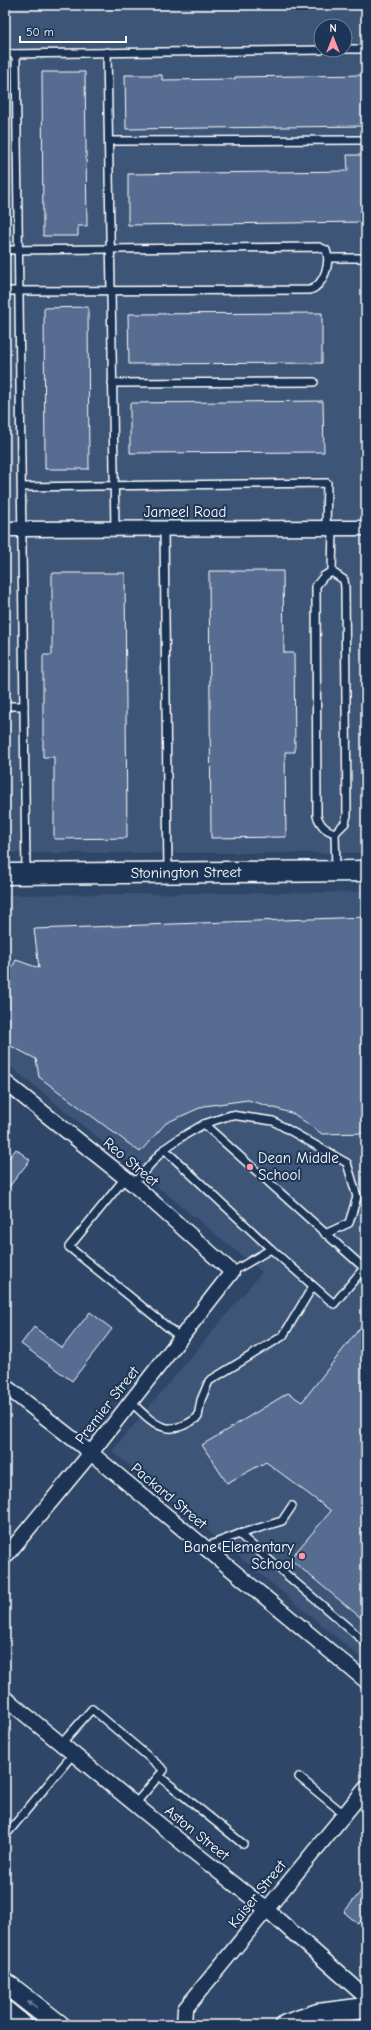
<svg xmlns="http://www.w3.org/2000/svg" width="371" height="2030" font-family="'Comic Neue',sans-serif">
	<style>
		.built { fill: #3e5477; fill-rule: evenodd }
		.building { fill: #566c90; stroke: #fff }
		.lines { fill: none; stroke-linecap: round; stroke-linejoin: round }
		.lane-casing { stroke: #fff; stroke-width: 10 }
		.street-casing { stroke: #fff; stroke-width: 17 }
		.secondary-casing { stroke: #fff; stroke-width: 23 }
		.lane { stroke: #1d3557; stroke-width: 7 }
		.street { stroke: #1d3557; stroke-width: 14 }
		.secondary { stroke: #1d3557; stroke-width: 20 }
		.oneway { fill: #6c7c92 }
		.poi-dot { fill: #ff9aa2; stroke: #1d3557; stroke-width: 1.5 }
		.labels { text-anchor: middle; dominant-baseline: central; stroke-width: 4; stroke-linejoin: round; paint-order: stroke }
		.street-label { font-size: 15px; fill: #fff; stroke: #1d3557 }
		.poi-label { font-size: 15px; fill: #fff; stroke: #1d3557; text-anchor: start }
	</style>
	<rect width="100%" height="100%" fill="#2e4668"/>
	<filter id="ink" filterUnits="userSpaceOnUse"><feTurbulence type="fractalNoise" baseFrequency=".025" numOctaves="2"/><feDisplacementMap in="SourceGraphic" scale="8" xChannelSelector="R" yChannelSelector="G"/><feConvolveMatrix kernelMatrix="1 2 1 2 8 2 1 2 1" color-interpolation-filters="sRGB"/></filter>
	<g filter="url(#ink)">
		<g class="built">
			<path d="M 5,5 L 366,5 L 366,853 L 5,853 ZM 321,26 L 345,26 L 345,50 L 321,50 Z"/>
			<polygon points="366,892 366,1662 112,1451 262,1272 5,1062 5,895"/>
		</g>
		<g class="building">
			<polygon points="42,72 85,72 87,226 78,226 78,236 43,236"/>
			<polygon points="125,75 162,75 162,80 235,79 235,77 366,75 366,126 126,129"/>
			<polygon points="347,155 366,155 366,222 128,225 128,174 348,171"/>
			<polygon points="88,307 89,469 45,469 44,308"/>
			<polygon points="322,313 322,363 129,364 128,314"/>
			<polygon points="323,401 324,452 130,453 130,403"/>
			<polygon points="209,571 283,571 284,653 294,653 295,752 285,752 286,837 211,838"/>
			<polygon points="52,573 125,573 127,838 54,839 54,757 43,757 43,655 52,655"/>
			<polygon points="366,917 366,1133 322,1134 294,1114 248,1100 204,1106 166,1123 140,1152 39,1077 36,1059 5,1043 5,981 16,960 39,968 34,929"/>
			<polygon points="16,1149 30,1160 5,1192 5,1163"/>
			<polygon points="90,1312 112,1329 72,1381 21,1344 34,1327 62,1348"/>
			<polygon points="366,1320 366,1622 290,1559 331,1511 266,1462 227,1483 202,1445 288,1393 302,1402"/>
			<polygon points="366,1885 366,1915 358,1924 344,1912"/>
		</g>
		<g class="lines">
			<defs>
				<g id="lane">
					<polyline points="345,49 362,49"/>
					<polyline points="107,52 115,529"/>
					<polyline points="5,54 321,50"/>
					<polyline points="16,54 26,873"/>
					<polyline points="109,141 360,140"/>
					<path d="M 5,250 L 319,247 L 326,250 C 331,263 324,285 310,290 L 5,291"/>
					<polyline points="329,258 366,258"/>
					<polyline points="112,383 314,382"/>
					<polyline points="22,487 327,483 326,528"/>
					<polyline points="164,529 168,872"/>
					<path d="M 332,572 L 344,580 L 345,587 L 347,815 L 345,823 L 335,833 C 325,830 321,826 317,816 L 316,586 L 324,576 Z"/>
					<polyline points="332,572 333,528"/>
					<polyline points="5,706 24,706"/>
					<polyline points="335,833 336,870"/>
					<polyline points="164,1149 180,1138 204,1124 231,1115 273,1121 347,1163 357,1197 349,1223 325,1234"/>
					<polyline points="125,1178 69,1247 181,1338"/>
					<polyline points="133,1184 164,1149 271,1249 334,1304 364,1268 204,1124"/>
					<polyline points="232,1272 271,1249"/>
					<path d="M 131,1402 C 154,1424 167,1440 198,1417 L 201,1400 L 209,1381 L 283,1336 L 313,1286"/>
					<polyline points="239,1534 282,1521 292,1506"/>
					<polyline points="205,1547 239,1534 366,1643"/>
					<polyline points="61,1744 92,1709 164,1770 135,1804"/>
					<polyline points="159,1776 243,1844"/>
					<polyline points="299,1777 344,1814"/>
					<polyline points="5,1836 74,1753"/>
				</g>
				<g id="street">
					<polyline points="5,529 366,528"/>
					<polyline points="5,1082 133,1184 232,1272 91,1453 5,1557"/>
					<polyline points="5,1386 91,1453 366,1681"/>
					<polyline points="5,1698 186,1846 266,1909 366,1997"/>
					<polyline points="184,2025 185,2009 366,1788"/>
				</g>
				<g id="secondary">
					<path id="s1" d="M 5,874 L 366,871"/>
					<polyline points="5,1983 59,2025"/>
					<polyline points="5,2011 22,2025"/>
					<polyline points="286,2025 318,2014 366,2008"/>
				</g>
			</defs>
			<use href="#lane" class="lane-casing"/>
			<use href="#street" class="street-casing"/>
			<use href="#secondary" class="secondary-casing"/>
			<use href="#lane" class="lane"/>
			<use href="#street" class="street"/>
			<use href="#secondary" class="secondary"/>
		</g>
		<defs><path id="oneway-solid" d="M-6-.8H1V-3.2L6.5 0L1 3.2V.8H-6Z"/></defs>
		<use class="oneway" href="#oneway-solid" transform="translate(32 2004) rotate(-142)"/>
	</g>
	<g class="poi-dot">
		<circle cx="250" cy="1167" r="4"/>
		<circle cx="302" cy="1556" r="4"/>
	</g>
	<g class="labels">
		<g class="street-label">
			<text x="185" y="512">Jameel Road</text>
			<text stroke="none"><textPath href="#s1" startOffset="181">Stonington Street</textPath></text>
			<text transform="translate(131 1162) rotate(40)">Reo Street</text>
			<text transform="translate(107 1405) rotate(-52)">Premier Street</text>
			<text transform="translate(169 1496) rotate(40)">Packard Street</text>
			<text transform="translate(197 1833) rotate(39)">Aston Street</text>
			<text transform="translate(257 1894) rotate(-51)">Kaiser Street</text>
		</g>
		<g class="poi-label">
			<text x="258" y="1158">Dean Middle<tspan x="258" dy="17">School</tspan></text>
			<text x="294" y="1547" text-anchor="end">Bane Elementary<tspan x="294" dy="17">School</tspan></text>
		</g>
	</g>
	<rect width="371" height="2030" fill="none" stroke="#1d3557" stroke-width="20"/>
	<rect x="10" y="10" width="351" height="2010" fill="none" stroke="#fff" stroke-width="1.5" filter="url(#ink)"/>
	<g transform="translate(333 38)"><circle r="19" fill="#1d3557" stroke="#77869a"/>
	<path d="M0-3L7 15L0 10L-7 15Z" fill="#ff9aa2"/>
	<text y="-6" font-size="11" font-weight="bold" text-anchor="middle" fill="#ffffff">N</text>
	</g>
	<path d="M20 36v6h106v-6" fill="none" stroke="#ffffff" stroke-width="2"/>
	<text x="26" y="36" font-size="12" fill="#ffffff" stroke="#1d3557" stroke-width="3" paint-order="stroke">50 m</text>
</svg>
